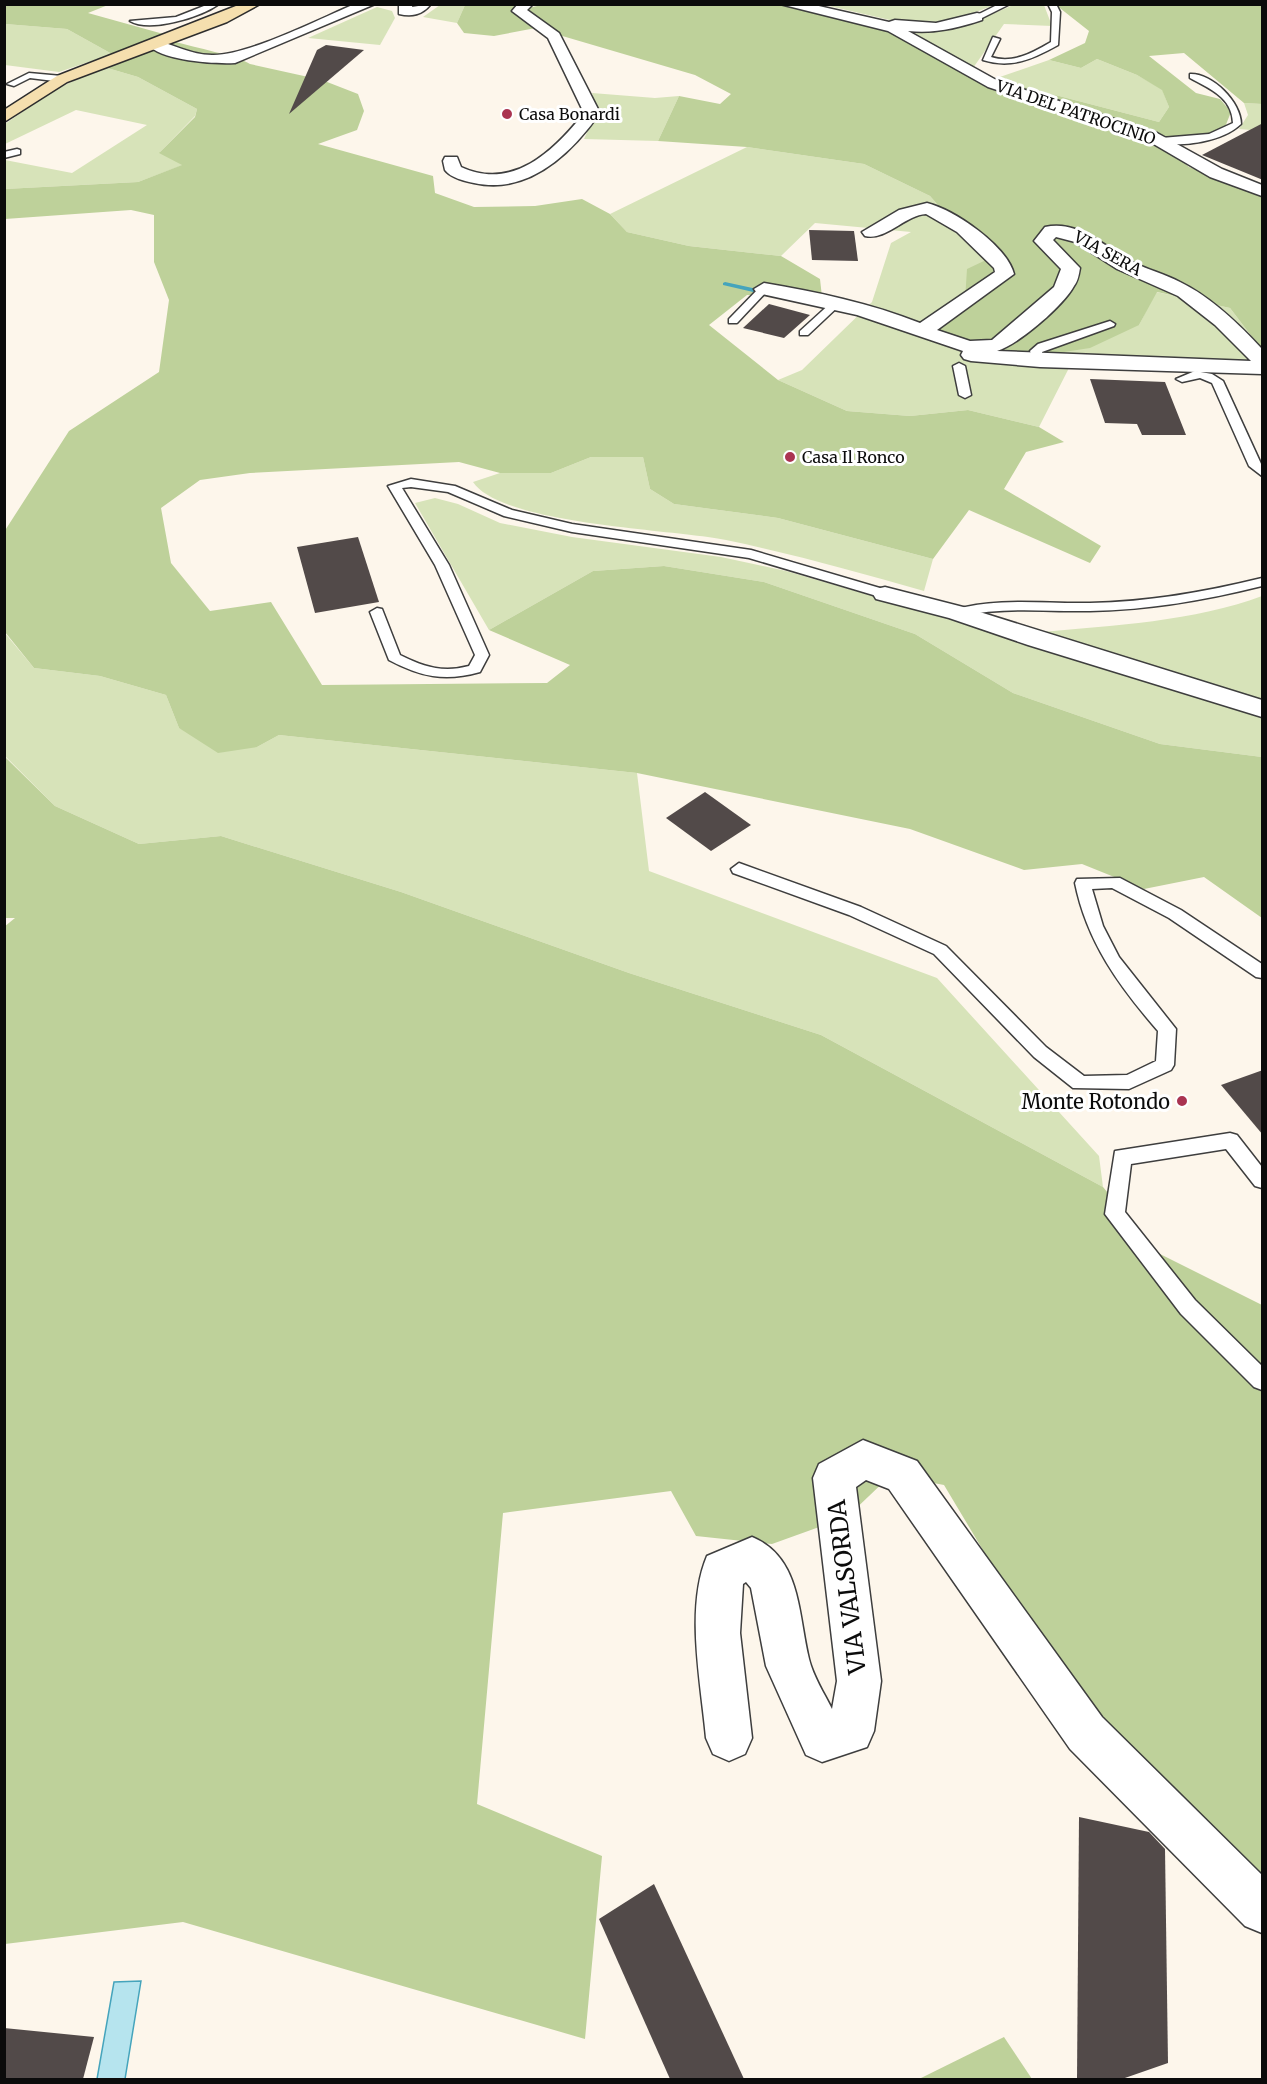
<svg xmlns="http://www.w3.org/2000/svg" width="1267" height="2084" font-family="Merriweather,serif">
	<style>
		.green { fill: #d7e3b9 }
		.forest { fill: #bed19a }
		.water { fill: #b6e4ee; stroke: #45a4bc; stroke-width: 1.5 }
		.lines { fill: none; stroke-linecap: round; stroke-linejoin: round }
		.stream { fill: #45a4bc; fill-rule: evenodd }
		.building { fill: #524a49 }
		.lane-casing { stroke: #3e3e3e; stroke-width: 3 }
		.street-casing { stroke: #3e3e3e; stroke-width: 3 }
		.secondary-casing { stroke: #2d2d2d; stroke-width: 3 }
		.lane { fill: #fff; fill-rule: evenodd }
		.street { fill: #fff; fill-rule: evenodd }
		.secondary { fill: #f5dfae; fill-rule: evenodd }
		.poi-dot { fill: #aa3451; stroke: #fff; stroke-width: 2 }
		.labels { text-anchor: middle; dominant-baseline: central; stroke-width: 6; stroke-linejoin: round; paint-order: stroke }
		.far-street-label { font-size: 16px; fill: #0b0b0b; stroke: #fff }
		.far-poi-label { font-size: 16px; fill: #0b0b0b; stroke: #fff; text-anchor: start }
		.poi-label { font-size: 20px; fill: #0b0b0b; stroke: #fff; text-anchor: end }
		.near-street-label { font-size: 24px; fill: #0b0b0b; stroke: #fff }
	</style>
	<rect width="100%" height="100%" fill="#fdf6eb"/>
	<g class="green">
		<path d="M 1015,4 L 1044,5 L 1052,26 L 1004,24 L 973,68 L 909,30 C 953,28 974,23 1015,4 Z"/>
		<polygon points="440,5 465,5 457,23 423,17"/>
		<polygon points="825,5 995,5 942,24 907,24"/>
		<polygon points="377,7 392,11 395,18 380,45 308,38"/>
		<polygon points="5,24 67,29 112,54 59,72 5,65"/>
		<polygon points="1097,59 1137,75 1162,89 1169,107 1159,122 994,79 1049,60 1081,68"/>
		<polygon points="104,67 138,77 197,109 195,116 160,152 183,165 138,182 5,189 5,160 72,173 147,125 76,110 5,144 5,124 54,90"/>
		<polygon points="592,93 655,98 679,96 658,141 584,139 597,111"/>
		<polygon points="1244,103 1262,104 1262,131 1239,129 1248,115"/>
		<polygon points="747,147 864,164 930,196 986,260 1139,325 1156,292 1230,308 1262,350 1262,366 1071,364 1039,427 968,410 910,416 847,411 778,380 802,370 872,302 891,243 911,232 815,223 781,256 689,246 627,232 610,214"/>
		<path d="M 591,457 L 643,457 L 650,489 L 674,504 L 778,518 L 933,559 L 924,591 C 858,572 793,554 726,540 C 672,529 502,525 473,482 L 500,473 L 551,473 Z"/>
		<polygon points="435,498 458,504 500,523 572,537 721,557 786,571 977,626 1262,718 1262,757 1160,744 1013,693 915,634 764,582 664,566 593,571 489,630 415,503"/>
		<path d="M 1262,596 L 1262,702 L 1040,632 C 1111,626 1196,621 1262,596 Z"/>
		<polygon points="4,632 34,668 100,676 166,695 179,728 257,747 279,735 637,773 649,871 937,978 1099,1156 1103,1187 821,1035 629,973 401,892 221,836 139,844 55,806 5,756"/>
	</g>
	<g class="forest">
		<path d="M 546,4 L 805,4 C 841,16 888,14 919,38 L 994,79 L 1159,122 L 1169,107 L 1162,90 L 1137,75 L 1097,59 L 1081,68 L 1049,60 L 1085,43 L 1089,31 L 1056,5 L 1262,5 L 1262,104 L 1244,103 L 1184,53 L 1149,56 L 1196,93 L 1220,99 L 1231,112 L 1225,127 L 1212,134 L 1158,140 L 1189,167 L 1262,195 L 1262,350 L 1230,308 L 1157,292 L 1139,325 L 1090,348 L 1038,356 L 961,351 L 926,331 L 965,300 L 967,269 L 986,260 L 930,196 L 864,164 L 747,147 L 658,141 L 679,96 L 720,104 L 731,94 L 695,75 L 559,35 L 530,13 L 528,8 Z"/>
		<polygon points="5,5 108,5 88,13 167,35 112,54 67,29 5,24"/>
		<polygon points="465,5 521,5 541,27 494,36 464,33 457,23"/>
		<path d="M 176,42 C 193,47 238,56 250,64 L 322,80 L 358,94 L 364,111 L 357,130 L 318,144 L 433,176 L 435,193 L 474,207 L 535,206 L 582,199 L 610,214 L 627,232 L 689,246 L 781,256 L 820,279 L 822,297 L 747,295 L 709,325 L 778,380 L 847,411 L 910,416 L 968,410 L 1039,427 L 1064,442 L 1026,452 L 1004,489 L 1101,546 L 1090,563 L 969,510 L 933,559 L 778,518 L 674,504 L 650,489 L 643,457 L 591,457 L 551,473 L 500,473 L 459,462 L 250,473 L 200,480 L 161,508 L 171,563 L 210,611 L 271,602 L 322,685 L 547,683 L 570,665 L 489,630 L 593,571 L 664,566 L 764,582 L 915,634 L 1013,693 L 1160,744 L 1262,757 L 1262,918 L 1204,877 L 1144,889 L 1082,864 L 1024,870 L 910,829 L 637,773 L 279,735 L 257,747 L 218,753 L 179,728 L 166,695 L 100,676 L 34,668 L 5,632 L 4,532 L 69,431 L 159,372 L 169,300 L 154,262 L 154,215 L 131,210 L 5,219 L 5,189 L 138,182 L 182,165 L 159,153 L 195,117 L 197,109 L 138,77 L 104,67 Z"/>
		<polygon points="4,756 55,806 139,844 221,836 401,892 629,973 821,1035 1103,1187 1158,1253 1262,1305 1262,1884 1084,1719 944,1485 891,1475 847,1517 772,1544 696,1536 671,1491 503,1513 477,1804 602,1856 585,2039 183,1922 5,1944 4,927 15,918 5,918"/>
		<polygon points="1004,2037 1032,2079 919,2079"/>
	</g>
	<polygon class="water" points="141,1981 125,2079 97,2079 114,1982"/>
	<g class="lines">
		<polygon class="stream" points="725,282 771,292 774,294 771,296 723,285 723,283"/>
	</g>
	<g class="building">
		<polygon points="326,45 364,50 289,114 317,50"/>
		<polygon points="1263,123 1263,180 1202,155"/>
		<polygon points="809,230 854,231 858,261 812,260"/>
		<polygon points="769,304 810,315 784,338 743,328"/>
		<polygon points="1090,379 1165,382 1186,435 1142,435 1137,424 1105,423"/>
		<polygon points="358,537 379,602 315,613 297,547"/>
		<polygon points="705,792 751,825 711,851 666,818"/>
		<polygon points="1263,1070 1263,1135 1221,1085"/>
		<polygon points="1079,1817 1149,1832 1165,1849 1168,2063 1122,2079 1077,2079"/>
		<polygon points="654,1884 744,2079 670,2079 599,1919"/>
		<polygon points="4,2028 94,2037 83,2079 4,2079"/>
	</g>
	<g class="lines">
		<defs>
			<g id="lane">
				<path d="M 209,4 L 219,4 C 201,17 150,33 130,21 L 176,17 Z"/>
				<polygon points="999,4 1010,4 980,19 973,17"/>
				<path d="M 1048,4 L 1056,4 L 1060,12 L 1058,45 C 1033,59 1011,69 983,60 L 993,37 L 1000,39 L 991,57 C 1013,64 1032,53 1051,42 L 1052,12 Z"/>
				<polygon points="29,73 62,76 66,79 62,82 30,78 14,86 7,84"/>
				<path d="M 1190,74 C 1212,73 1241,102 1241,124 C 1222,142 1183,147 1158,143 L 1157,141 L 1161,138 L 1209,134 L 1233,123 C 1232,97 1210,89 1190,78 Z"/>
				<polygon points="17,149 20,150 20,154 4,158 4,152"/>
				<polygon points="760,287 769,289 737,323 729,323 729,319"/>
				<polygon points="833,301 842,303 808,335 800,335 800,331"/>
				<polygon points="1110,321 1115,324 1114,326 1042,352 1044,363 1034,361 1030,351 1038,344"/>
				<polygon points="959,363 965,366 971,395 965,398 959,395 953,366"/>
				<polygon points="1195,371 1212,374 1223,381 1262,466 1262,476 1249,466 1212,383 1200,378 1182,382 1176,379"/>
				<path d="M 411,479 L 455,486 L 512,510 L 572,524 L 751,550 L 890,591 L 892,594 L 890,597 L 880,597 L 749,558 L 572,532 L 504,516 L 448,492 L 411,487 L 402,488 L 449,565 L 489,655 L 480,672 C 445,682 421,677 389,660 L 370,612 L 377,608 L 382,609 L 400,655 C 424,667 443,673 469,666 L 475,655 L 435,565 L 388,486 Z"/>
				<path d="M 1262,578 L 1262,586 C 1206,600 1149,610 1090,611 C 1045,612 1003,606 958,617 L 951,613 L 953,610 C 999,597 1043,604 1090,603 C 1148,602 1205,592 1262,578 Z"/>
				<path d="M 739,863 L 861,907 L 946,946 L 1046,1047 L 1084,1076 L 1127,1075 L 1156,1061 L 1158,1031 C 1119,986 1087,942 1075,883 L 1077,879 L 1120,878 L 1181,910 L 1262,964 L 1262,978 L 1256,977 L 1169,918 L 1112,888 L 1092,889 L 1103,926 L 1119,957 L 1176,1029 L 1174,1065 L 1171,1070 L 1129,1089 L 1073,1088 L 1034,1057 L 934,954 L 849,915 L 733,873 L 731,869 Z"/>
				<polygon points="1230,1133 1237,1135 1262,1167 1262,1188 1255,1186 1226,1149 1131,1164 1125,1212 1195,1300 1262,1366 1262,1390 1254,1387 1181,1314 1105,1214 1115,1151"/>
			</g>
			<g id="street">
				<path d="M 355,4 L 375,4 L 235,63 C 213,64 162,61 147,44 L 154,40 C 173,44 191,55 212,55 C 247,56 319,19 355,4 Z"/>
				<path d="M 399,4 L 413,4 L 412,7 L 431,4 C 422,15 412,17 399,14 Z"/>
				<path d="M 518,4 L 533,4 L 527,10 L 559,33 L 600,113 C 571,154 528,195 474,183 C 464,181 451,178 445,170 L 443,161 L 445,157 L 457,157 L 461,167 C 513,191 554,151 584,113 L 548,38 L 512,11 Z"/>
				<path d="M 780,4 L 810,4 L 889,22 L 895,20 L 936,23 L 977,13 L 982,14 L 982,20 C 958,28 934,34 908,31 L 998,81 L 1157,133 L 1222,169 L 1262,185 L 1262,196 L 1210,177 L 1145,139 L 988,87 L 888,31 Z"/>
				<path d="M 927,203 C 955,210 1007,246 1014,274 L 937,330 L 970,341 L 992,340 L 1054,287 L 1061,269 L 1034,241 L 1045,227 C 1078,219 1106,248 1133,262 C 1148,270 1165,274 1180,282 C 1211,297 1239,324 1262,349 L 1262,374 L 1040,367 L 971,361 L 964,359 L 961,355 L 963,351 L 857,315 L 757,293 L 754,289 L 764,283 C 817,292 870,303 920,323 L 995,272 L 994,268 L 957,232 L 926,214 C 905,215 886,241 865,236 L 862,232 L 899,210 ZM 1056,237 L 1075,242 L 1117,269 L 1178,296 L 1215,325 L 1251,361 L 997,351 C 1019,344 1063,306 1074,286 C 1078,281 1079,274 1080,268 L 1053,240 Z"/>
				<polygon points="885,587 967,608 1262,700 1262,717 1028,645 949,618 876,599 873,594 876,589"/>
				<path d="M 863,1440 L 917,1461 L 1102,1717 L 1262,1875 L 1262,1933 L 1245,1926 L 1070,1749 L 889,1489 L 866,1480 L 856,1487 L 881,1681 L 874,1731 L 867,1747 L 822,1762 L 806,1755 L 766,1666 L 751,1588 L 746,1582 L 743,1584 L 740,1633 L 752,1738 L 745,1754 L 729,1761 L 713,1754 L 706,1738 C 701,1683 685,1608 707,1556 L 752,1537 C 801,1557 798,1614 809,1659 C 813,1676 824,1693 832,1709 L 837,1681 L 813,1478 L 819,1464 Z"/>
			</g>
			<polygon id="secondary" points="241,4 260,4 227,22 67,82 4,122 4,110 57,76"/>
		</defs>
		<use href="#lane" class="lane-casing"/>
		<use href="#street" class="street-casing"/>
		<use href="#secondary" class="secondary-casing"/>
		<use href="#lane" class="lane"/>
		<use href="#street" class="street"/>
		<use href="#secondary" class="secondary"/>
	</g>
	<g class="poi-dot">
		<circle cx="507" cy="114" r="6"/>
		<circle cx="790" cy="457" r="6"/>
		<circle cx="1182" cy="1101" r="6"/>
	</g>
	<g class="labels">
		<g class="far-street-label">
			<text transform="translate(1076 112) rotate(19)">VIA DEL PATROCINIO</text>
			<text transform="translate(1108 253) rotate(29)">VIA SERA</text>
		</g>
		<g class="far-poi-label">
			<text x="519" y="114">Casa Bonardi</text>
			<text x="802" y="457">Casa Il Ronco</text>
		</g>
		<g class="poi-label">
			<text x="1170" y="1101">Monte Rotondo</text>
		</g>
		<g class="near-street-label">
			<text transform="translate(847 1587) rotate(-97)">VIA VALSORDA</text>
		</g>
	</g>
	<rect width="1267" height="2084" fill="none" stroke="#0b0b0b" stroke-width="12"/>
</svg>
